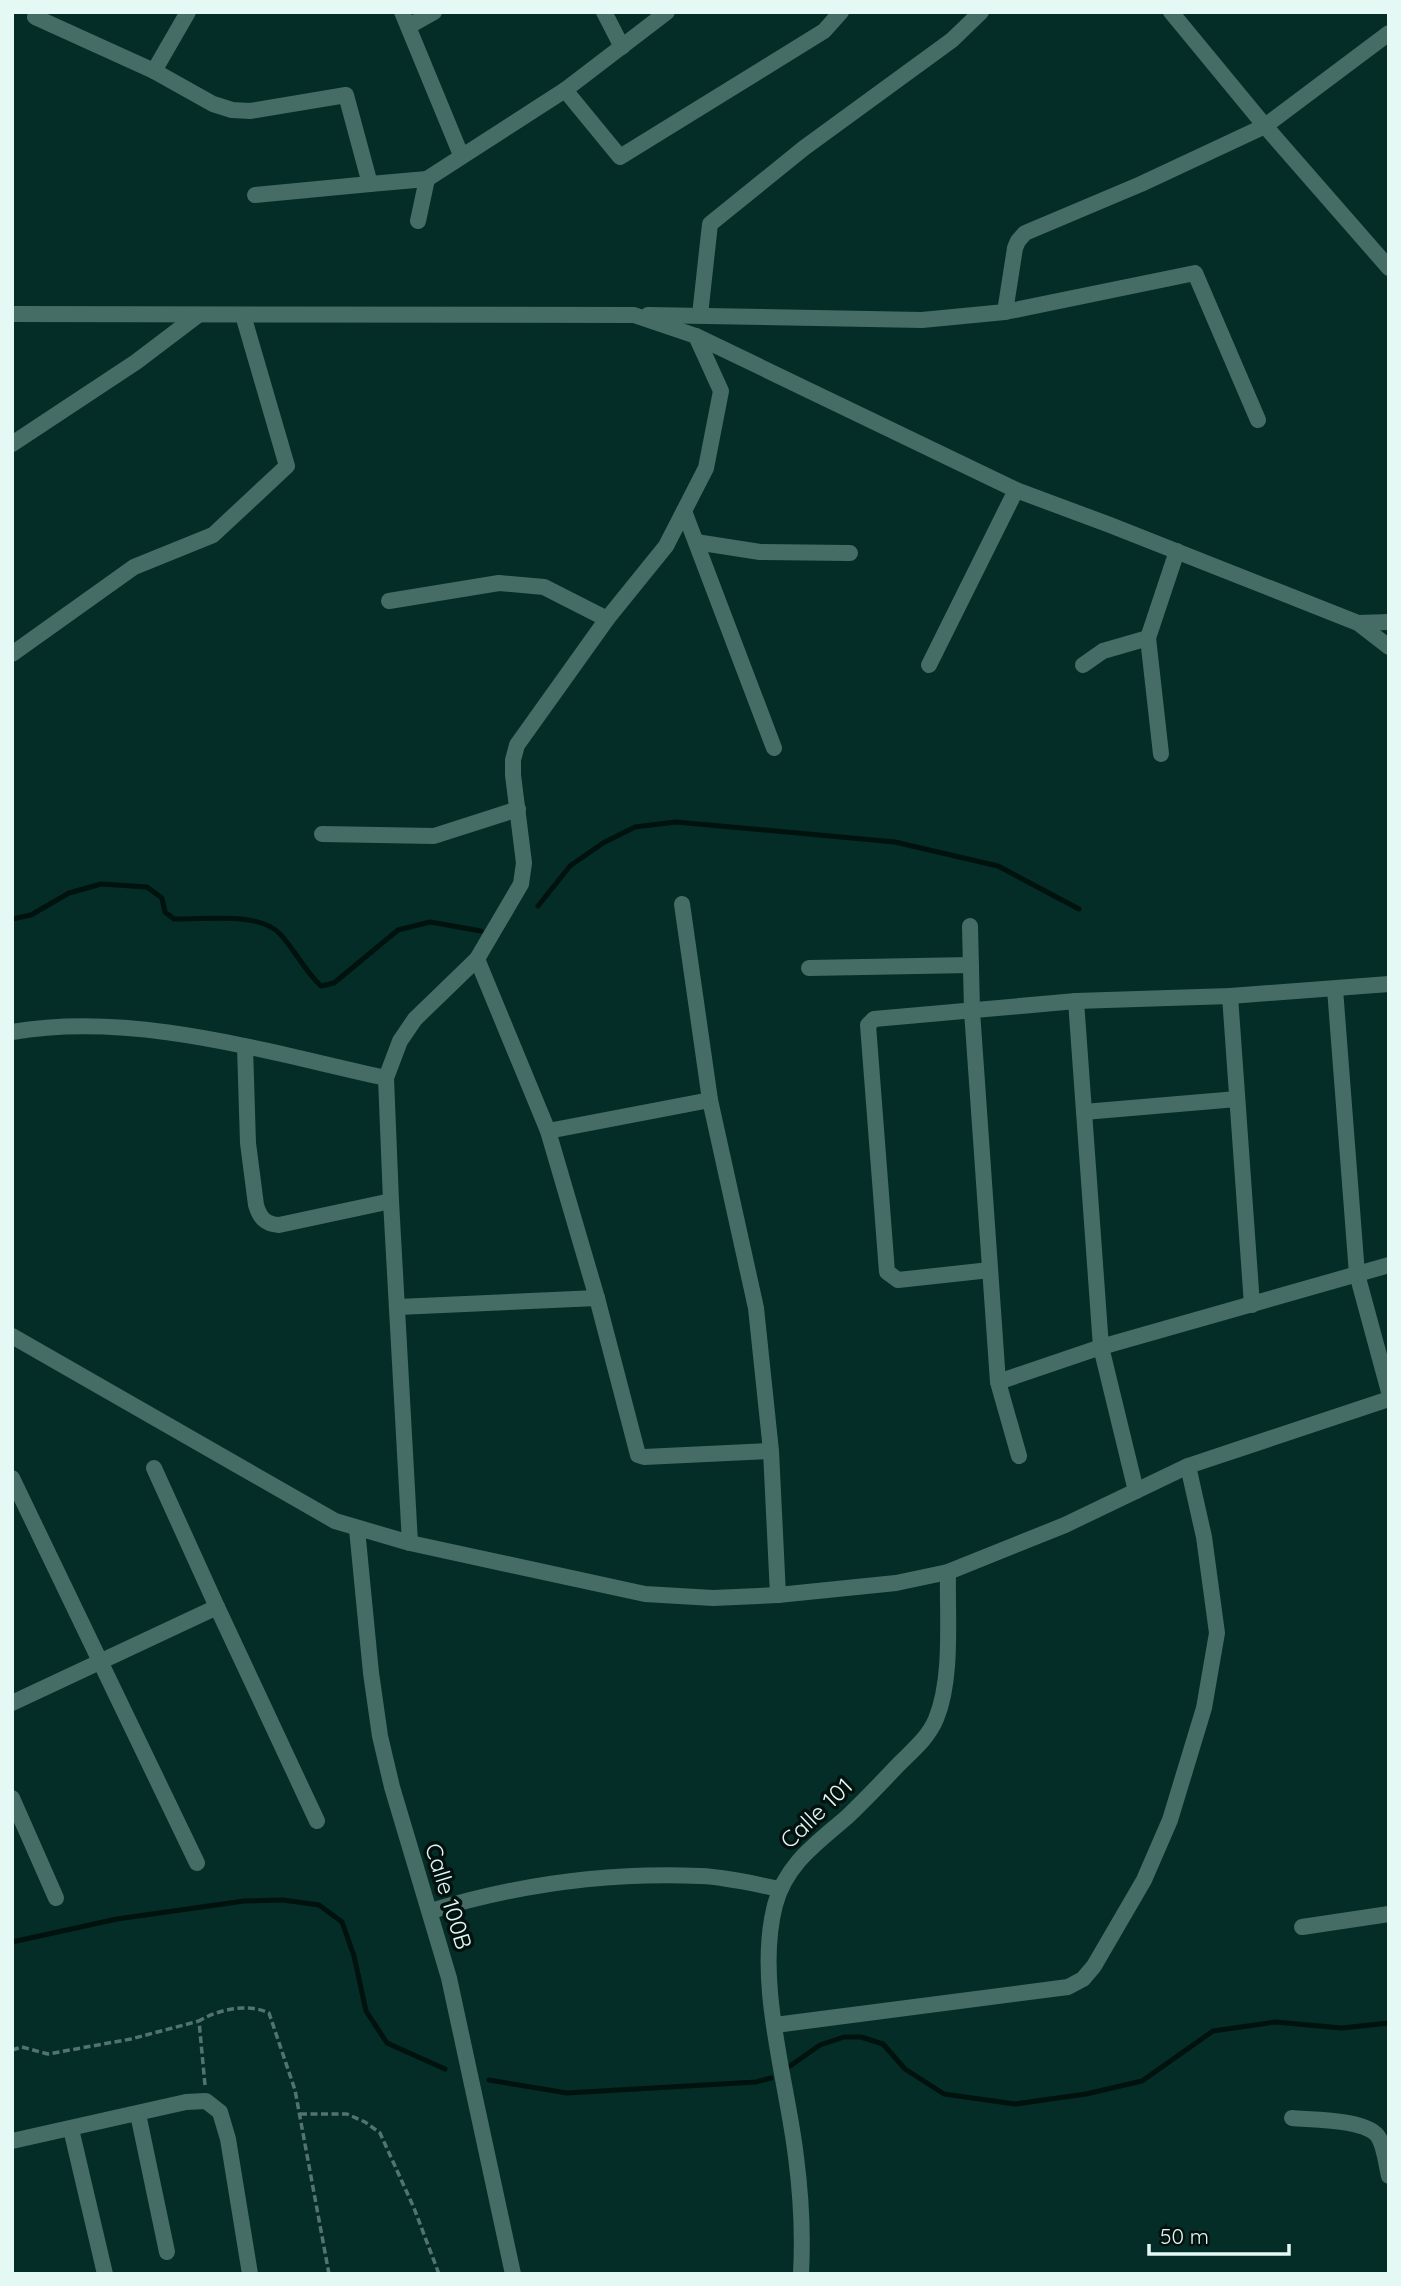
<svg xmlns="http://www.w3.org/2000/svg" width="1401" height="2286" font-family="Quicksand,sans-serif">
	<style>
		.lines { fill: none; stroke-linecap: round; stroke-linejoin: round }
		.stream { stroke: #00120e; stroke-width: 5 }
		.path { stroke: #51746e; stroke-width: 3.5; stroke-dasharray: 7 3.5; stroke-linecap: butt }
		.street { stroke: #456d65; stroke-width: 16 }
		.labels { text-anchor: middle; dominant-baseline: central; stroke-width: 7; stroke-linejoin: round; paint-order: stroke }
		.street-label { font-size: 23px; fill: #e4f9f4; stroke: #04120f }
	</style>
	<rect width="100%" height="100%" fill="#042d27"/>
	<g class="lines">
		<g class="stream">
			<polyline points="538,906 570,866 603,843 635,827 676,822 895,842 998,866 1079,909"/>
			<path d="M 12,919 L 31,915 L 69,893 L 101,884 L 147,887 L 162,898 L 165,912 L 174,919 C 204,920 258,911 280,934 C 295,950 304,970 321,986 L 334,983 L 398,930 L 430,922 L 481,931"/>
			<polyline points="12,1942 117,1919 244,1901 283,1900 319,1905 342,1922 354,1956 366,2011 387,2043 445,2069"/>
			<polyline points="790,2066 820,2045 844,2037 861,2037 883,2044 905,2069 944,2094 1015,2104 1086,2094 1142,2081 1213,2031 1275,2022 1342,2028 1389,2023"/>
			<polyline points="489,2080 567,2093 756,2082 771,2078"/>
		</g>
		<g class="path">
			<polyline points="12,2050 22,2047 48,2054 131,2039 199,2021"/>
			<path d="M 205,2085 L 199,2021 C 219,2009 248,2003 269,2013 L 295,2090 L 329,2274"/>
			<polyline points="300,2114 347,2114 365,2122 380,2133 414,2208 439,2274"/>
		</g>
		<g class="street">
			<polyline points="402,12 461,155"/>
			<polyline points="604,12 622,47"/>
			<polyline points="1171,12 1265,126 1389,268"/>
			<polyline points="35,17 154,71 213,104 232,110 250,111 346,95 370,184 255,195"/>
			<polyline points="409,26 434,12"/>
			<polyline points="154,71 188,12"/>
			<polyline points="565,90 620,157 824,31 841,12"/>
			<polyline points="370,184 427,179"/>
			<polyline points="418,221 427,179 565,90 667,12"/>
			<polyline points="1005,312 1195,273 1258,420"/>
			<polyline points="12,314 634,315 696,336 1016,490 1110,525 1358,623 1389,647"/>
			<polyline points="648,315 922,320 1005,312 1015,248 1018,241 1025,233 1141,184 1265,126 1389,33"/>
			<polyline points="700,315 710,224 804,148 952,40 981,12"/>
			<polyline points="12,444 136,362 198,315"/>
			<polyline points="684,511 774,748"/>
			<polyline points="696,542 760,552 850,553"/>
			<polyline points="389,601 499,583 544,587 607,619"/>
			<polyline points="1358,623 1389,622"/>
			<polyline points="12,654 134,567 213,535 287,466 243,315"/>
			<polyline points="929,665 1016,490"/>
			<polyline points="1083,665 1103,651 1148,638"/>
			<polyline points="1161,754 1148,638 1177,551"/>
			<polyline points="322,834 434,836 518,809"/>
			<polyline points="682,904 710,1100 756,1308 771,1451 778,1595"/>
			<polyline points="970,926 972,1011 998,1382 1019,1456"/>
			<polyline points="477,959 548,1131 597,1298 638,1455 644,1457 771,1451"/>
			<polyline points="809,968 971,965"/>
			<polyline points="1335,989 1357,1274 1389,1392"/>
			<polyline points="1230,996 1252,1305"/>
			<polyline points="1076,1001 1101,1347 1136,1491"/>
			<path d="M 12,1032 C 135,1011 266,1052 386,1078"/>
			<path d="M 245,1047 L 248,1143 L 256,1205 C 260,1218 265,1224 279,1225 L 391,1201"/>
			<polyline points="1084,1112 1237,1099"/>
			<polyline points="548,1131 710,1100"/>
			<polyline points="990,1270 898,1280 887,1272 868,1025 874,1019 1076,1001 1230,996 1389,984"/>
			<polyline points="398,1307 597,1298"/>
			<polyline points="12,1336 335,1521 410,1543 645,1594 713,1598 778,1595 896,1583 948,1572 1065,1525 1188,1466 1389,1399"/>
			<polyline points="998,1382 1101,1347 1389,1265"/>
			<polyline points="154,1468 217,1607"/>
			<polyline points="12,1478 197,1863"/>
			<polyline points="357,1529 371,1673 380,1736 392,1787 449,1978 513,2274"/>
			<polyline points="410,1543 391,1201 386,1078 400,1041 415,1019 477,959 521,884 524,863 513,775 513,760 517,745 607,619 666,546 706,468 721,391 696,336"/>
			<polyline points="12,1703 217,1607 317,1821"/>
			<polyline points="12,1798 56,1898"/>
			<path d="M 431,1911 C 519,1884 609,1872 701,1876 C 727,1877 754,1884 780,1889"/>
			<polyline points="1302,1927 1389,1914"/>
			<polyline points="775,2025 1068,1987 1083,1979 1094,1966 1144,1880 1170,1820 1204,1708 1217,1633 1204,1537 1188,1466"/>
			<polyline points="138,2114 167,2252"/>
			<path d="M 1292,2118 C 1313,2120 1369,2119 1379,2138 C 1385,2149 1386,2164 1389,2176"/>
			<polyline points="71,2129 105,2274"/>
			<polyline points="12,2141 186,2102 206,2101 220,2112 228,2139 250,2274"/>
			<path d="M 801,2274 C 803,2236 801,2195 796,2157 C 787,2080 755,1982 775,1905 C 786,1864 816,1844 847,1817 C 865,1800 882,1782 899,1764 C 913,1750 928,1738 936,1719 C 953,1678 947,1617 948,1572"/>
		</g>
	</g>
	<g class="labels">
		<g class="street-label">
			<text transform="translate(816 1813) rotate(-44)">Calle 101</text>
			<text transform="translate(449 1896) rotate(73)">Calle 100B</text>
		</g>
	</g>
	<rect width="1401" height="2286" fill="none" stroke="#e4f9f4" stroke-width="28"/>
	<path d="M1149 2244v10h140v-10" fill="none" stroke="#e4f9f4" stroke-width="3.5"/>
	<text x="1160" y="2244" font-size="21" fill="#e4f9f4" stroke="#04120f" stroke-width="5" paint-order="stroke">50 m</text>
</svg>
